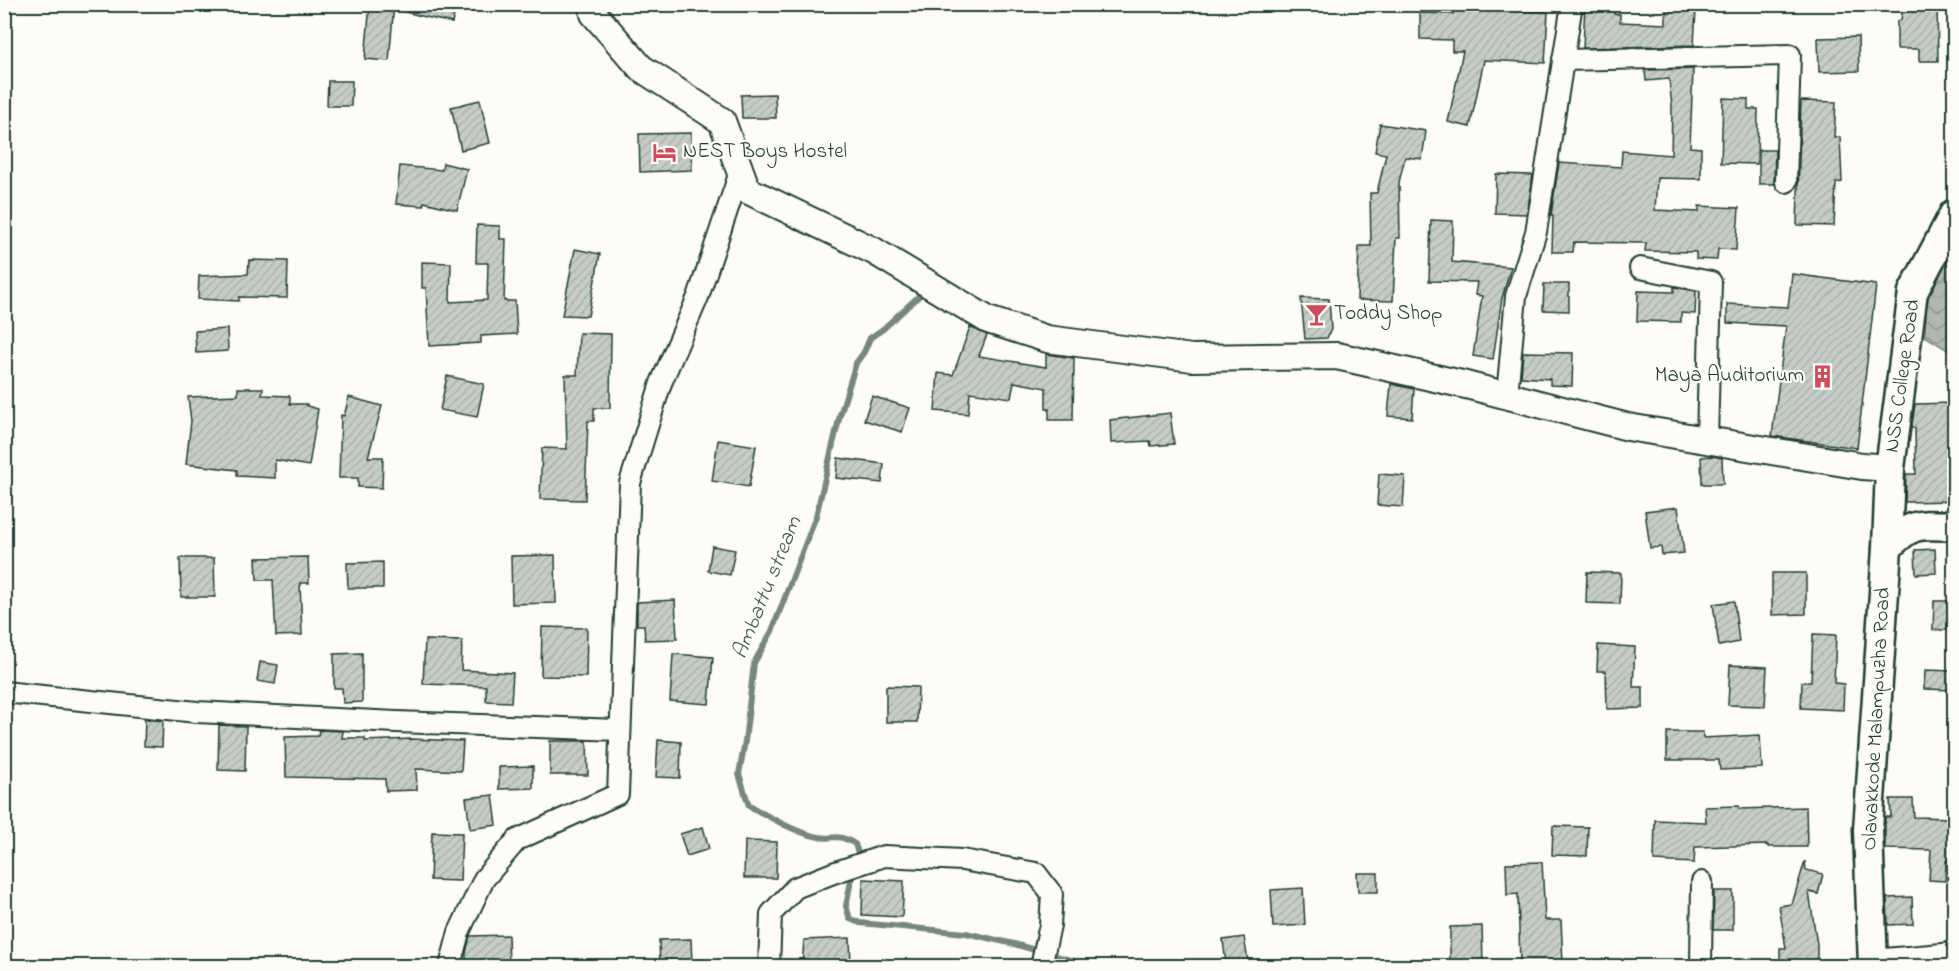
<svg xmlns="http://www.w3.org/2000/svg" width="1959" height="971" font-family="'Indie Flower',sans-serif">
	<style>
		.water { fill: url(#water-waves); stroke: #75877f; stroke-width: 1.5 }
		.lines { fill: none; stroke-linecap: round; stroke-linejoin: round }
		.stream { stroke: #75877f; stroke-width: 6 }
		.building { fill: url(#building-hatch); stroke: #1f3d34; stroke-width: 1.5 }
		.minor-casing { stroke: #1f3d34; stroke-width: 24 }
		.tertiary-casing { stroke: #1f3d34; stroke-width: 30 }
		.secondary-casing { stroke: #1f3d34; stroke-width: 33 }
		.minor { stroke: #fdfcf7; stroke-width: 20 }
		.tertiary { stroke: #fdfcf7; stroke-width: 26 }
		.secondary { stroke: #fdfcf7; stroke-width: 28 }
		.labels { text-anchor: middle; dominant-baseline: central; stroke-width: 4.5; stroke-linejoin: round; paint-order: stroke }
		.poi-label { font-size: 21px; fill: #1f3d34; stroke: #fdfcf7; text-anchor: start }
		.street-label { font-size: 21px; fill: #1f3d34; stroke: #fdfcf7 }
		.water-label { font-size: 22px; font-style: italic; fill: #435c53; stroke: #fdfcf7 }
	</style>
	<defs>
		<pattern id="water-waves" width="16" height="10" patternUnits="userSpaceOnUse" patternTransform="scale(1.5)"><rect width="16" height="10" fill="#aeb8b1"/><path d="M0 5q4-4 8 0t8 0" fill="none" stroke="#8d9791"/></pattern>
		<pattern id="building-hatch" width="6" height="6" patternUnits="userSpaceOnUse" patternTransform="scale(1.5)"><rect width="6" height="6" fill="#c6cdc7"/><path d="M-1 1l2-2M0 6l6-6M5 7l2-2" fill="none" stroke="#aab1ac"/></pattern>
	</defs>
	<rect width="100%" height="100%" fill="#fdfcf7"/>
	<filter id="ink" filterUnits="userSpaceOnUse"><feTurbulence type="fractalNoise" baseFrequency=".0167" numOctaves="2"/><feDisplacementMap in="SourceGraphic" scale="12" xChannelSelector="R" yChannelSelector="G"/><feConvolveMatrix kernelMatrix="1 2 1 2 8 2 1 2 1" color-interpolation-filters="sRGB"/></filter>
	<g filter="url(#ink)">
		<polygon class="water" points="1954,251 1954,354 1925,336 1926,307 1933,275"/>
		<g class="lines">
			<g class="stream">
				<path d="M 857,862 L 859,856 L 855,844 C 834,832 838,840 819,837 C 795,833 771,817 749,806 L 739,774 L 745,741 L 754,663 L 772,631 L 816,516 L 840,415 L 856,363 L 864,352 L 870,338 L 883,329 L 919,296"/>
				<polyline points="853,871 846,906 850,919 860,923 966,933 1014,944 1091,966"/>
			</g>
		</g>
		<g class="building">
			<polygon points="370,4 394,4 389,61 365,59"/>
			<polygon points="401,4 457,4 452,23 400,11"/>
			<polygon points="1585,4 1616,4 1614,14 1620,14 1620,22 1666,24 1666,9 1696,9 1694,45 1583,48"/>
			<polygon points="1903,4 1937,4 1938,61 1919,61 1919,49 1897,49 1897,21 1901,20"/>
			<polygon points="1453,8 1548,12 1545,63 1484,60 1470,127 1448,122 1463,51 1452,51 1452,40 1420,39 1420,13 1453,14"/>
			<polygon points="1858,37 1859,71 1819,72 1818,38"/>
			<polygon points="1693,69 1690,147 1701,148 1701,179 1657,178 1655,210 1699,212 1699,206 1739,208 1736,250 1718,249 1717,260 1696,259 1696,252 1645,251 1646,243 1574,242 1573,252 1552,252 1553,215 1551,215 1559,163 1621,167 1622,151 1671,155 1672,107 1669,79 1646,81 1645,70"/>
			<polygon points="328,81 352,81 351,106 327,106"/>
			<polygon points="775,94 776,118 742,118 741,95"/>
			<polygon points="1723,98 1748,99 1748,109 1758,109 1757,164 1721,163"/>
			<polygon points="480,100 490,143 461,150 451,107"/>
			<polygon points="1801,101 1836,102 1834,137 1840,137 1842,182 1836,183 1834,226 1797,225"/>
			<polygon points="1380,124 1426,131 1422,159 1405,157 1399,182 1400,238 1396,238 1393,301 1357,300 1359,246 1371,246 1370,193 1377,193 1386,154 1375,152"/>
			<polygon points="691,133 692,170 640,172 639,134"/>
			<polygon points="1759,150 1775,150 1774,184 1759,184"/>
			<polygon points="443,163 467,169 457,210 424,202 423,206 396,204 400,166 442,170"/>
			<polygon points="1496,174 1533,175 1527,214 1495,213"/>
			<polygon points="1431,220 1453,221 1452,262 1511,267 1502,298 1493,359 1473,356 1482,296 1475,295 1477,282 1429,281"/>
			<polygon points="477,225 500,226 500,239 506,239 504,301 515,301 517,334 481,336 481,343 429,346 426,288 422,288 422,262 451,263 450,302 487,300 488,263 476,263"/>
			<polygon points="575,249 600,254 588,316 562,315"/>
			<polygon points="249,260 288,261 287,298 239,297 239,301 198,299 199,276 248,274"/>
			<polygon points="1792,274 1876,285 1857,448 1772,436 1786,326 1727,323 1727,304 1788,307"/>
			<polygon points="1544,284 1569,284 1569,311 1543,310"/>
			<polygon points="1674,287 1696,291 1695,314 1681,313 1681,322 1637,321 1638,291 1674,292"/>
			<polygon points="1301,298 1329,299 1331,329 1327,338 1305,339"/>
			<polygon points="970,327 987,335 979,356 1046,367 1046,354 1074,358 1073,420 1049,420 1049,409 1046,409 1046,388 1014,382 1011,398 970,392 968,414 935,411 938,373 953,375"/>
			<polygon points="227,329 228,351 196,353 195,331"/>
			<polygon points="579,333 611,334 610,408 594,408 594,421 588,421 585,500 540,499 542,448 567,449 565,375 577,375"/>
			<polygon points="1523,352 1573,353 1572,386 1550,385 1550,379 1521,377"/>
			<polygon points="447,376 484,384 477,417 440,410"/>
			<polygon points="1391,384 1414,389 1412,418 1388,416"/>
			<polygon points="238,388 263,388 262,395 290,396 290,404 307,404 307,406 318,409 309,466 275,460 275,478 237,476 237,470 186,464 191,421 188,397 238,395"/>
			<polygon points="872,396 910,408 902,432 864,420"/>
			<polygon points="349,397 382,406 368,457 383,457 382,488 358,487 358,478 339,478 341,415 344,416"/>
			<polygon points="1954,403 1954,501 1905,502 1906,474 1916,474 1915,428 1912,428 1912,425 1915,404"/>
			<polygon points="1170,413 1174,444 1151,446 1150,441 1111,443 1110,420"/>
			<polygon points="718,440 756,446 749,487 712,481"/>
			<polygon points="1713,456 1722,458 1723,484 1702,484 1701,457"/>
			<polygon points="838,458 884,464 882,483 836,478"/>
			<polygon points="1379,474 1405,476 1403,507 1377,505"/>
			<polygon points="1678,507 1684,553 1662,555 1661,547 1650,548 1645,511"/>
			<polygon points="712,546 735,550 730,575 708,571"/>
			<polygon points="1935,549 1936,573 1916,574 1915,550"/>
			<polygon points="555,555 556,603 512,604 511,556"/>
			<polygon points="308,557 309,583 300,583 302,635 276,636 273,580 257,580 256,558"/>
			<polygon points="180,558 214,558 215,597 181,597"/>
			<polygon points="383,562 383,588 348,588 347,563"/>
			<polygon points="1587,572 1621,573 1620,604 1586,603"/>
			<polygon points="1772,573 1806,573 1806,614 1772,615"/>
			<polygon points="675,600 677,639 645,640 644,625 637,625 637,602"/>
			<polygon points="1734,601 1739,642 1719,646 1713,604"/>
			<polygon points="1934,601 1954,601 1954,630 1933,630"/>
			<polygon points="542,627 587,628 586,677 541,676"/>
			<polygon points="1813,634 1836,635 1834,683 1844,684 1843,710 1801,708 1802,682 1811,682"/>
			<polygon points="425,640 462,641 461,670 513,673 511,702 486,701 486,686 423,684"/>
			<polygon points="1598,645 1635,647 1633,687 1643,687 1643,708 1607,709 1606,671 1597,671"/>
			<polygon points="362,653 362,702 343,703 342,688 334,688 334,654"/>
			<polygon points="673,654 713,657 709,704 670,701"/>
			<polygon points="260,662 278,665 275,684 257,681"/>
			<polygon points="1730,665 1767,667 1765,706 1728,705"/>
			<polygon points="1925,670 1954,671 1954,690 1924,689"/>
			<polygon points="886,686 918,687 917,722 886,722"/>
			<polygon points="145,719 163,721 162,747 144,746"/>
			<polygon points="219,725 246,726 245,771 218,770"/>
			<polygon points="319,730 343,731 342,738 365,738 365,741 411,739 463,741 461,771 416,769 417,790 386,791 385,779 286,777 285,737 318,736"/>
			<polygon points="1667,732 1703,732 1703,738 1760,735 1762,768 1720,770 1719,760 1667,760"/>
			<polygon points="658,740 681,742 680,778 656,777"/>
			<polygon points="550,741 587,741 588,775 550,775"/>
			<polygon points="533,766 533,788 499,789 499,767"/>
			<polygon points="493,795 497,825 470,829 466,798"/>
			<polygon points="1890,799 1913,799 1914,817 1954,818 1954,862 1946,861 1945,881 1929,880 1931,850 1885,849 1885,817 1891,817"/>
			<polygon points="1739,806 1739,809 1806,807 1807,847 1768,847 1768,845 1695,847 1694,863 1654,861 1655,820 1706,822 1705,807"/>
			<polygon points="1553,826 1588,827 1587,856 1552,855"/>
			<polygon points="703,827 709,849 687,856 680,834"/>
			<polygon points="432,832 462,833 460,881 430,880"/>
			<polygon points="745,841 777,842 776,878 744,878"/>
			<polygon points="1805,861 1806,870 1823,874 1818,894 1809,892 1817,944 1817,966 1780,966 1780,948 1786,948 1779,906 1792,904"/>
			<polygon points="1542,862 1545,920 1561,920 1563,963 1520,964 1518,894 1507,895 1506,863"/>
			<polygon points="1357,873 1378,873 1378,892 1358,892"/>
			<polygon points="863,879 904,881 902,917 862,915"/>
			<polygon points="1303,888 1305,925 1273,927 1271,890"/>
			<polygon points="1714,891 1733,891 1733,930 1713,930"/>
			<polygon points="1912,897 1913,924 1888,925 1887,898"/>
			<polygon points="1482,926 1483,966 1450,966 1450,927"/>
			<polygon points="508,935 509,966 466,966 466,953 470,936"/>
			<polygon points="1244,937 1248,961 1226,964 1223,940"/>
			<polygon points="850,938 851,966 802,966 804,940"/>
			<polygon points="691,939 692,966 660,966 659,940"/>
		</g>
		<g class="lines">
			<defs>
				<g id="minor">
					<polyline points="1563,60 1790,55 1786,182"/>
					<polyline points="1640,268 1711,282 1707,440"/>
					<polyline points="1507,396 1516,296 1536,232 1572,4"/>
					<polyline points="4,692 197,712 396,722 620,730"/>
					<polyline points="1873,960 1954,953"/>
					<polyline points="450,966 459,932 484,879 517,840 618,794 630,483 661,383 698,297 740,172"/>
					<polyline points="769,966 771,914 795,888 833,873 884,856 962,860 1036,873 1052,894 1050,925 1041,966"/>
					<polyline points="1701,966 1702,882"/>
				</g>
				<polyline id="tertiary" points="592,4 594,14 641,68 722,121 747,190 874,251 988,320 1047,339 1192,358 1337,356 1466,385 1628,427 1862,466 1890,468"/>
				<g id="secondary">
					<polyline points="1887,548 1890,468 1913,292 1954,214"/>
					<path d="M 1873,966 L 1868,830 L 1887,548 C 1912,521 1919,525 1954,526"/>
				</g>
			</defs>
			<use href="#minor" class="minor-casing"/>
			<use href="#tertiary" class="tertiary-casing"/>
			<use href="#secondary" class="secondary-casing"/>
			<use href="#minor" class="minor"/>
			<use href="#tertiary" class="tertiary"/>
			<use href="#secondary" class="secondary"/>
		</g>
	</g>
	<defs>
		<symbol id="hotel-bare" viewBox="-9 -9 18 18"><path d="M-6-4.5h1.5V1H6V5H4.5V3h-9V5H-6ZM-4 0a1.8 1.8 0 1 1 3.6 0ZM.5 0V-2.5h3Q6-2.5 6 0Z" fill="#d1495b" stroke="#fdfcf7" stroke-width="2.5" paint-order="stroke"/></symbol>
		<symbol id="bar-bare" viewBox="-9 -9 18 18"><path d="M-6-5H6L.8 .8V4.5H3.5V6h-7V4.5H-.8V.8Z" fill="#d1495b" stroke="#fdfcf7" stroke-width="2.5" paint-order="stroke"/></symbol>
		<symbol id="building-bare" viewBox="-9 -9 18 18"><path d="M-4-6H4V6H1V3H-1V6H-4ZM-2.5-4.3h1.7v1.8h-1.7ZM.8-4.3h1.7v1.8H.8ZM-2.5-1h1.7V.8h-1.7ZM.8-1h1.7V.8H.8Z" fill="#d1495b" stroke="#fdfcf7" stroke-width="2.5" paint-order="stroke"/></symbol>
	</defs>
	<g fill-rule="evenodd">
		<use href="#hotel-bare" x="648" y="136" width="33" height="33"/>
		<use href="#bar-bare" x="1300" y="298" width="33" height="33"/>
		<use href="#building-bare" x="1806" y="360" width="33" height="33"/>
	</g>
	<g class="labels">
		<g class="poi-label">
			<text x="683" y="152">NEST Boys Hostel</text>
			<text x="1334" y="314">Toddy Shop</text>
			<text x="1804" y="376" text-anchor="end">Maya Auditorium</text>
		</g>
		<g class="street-label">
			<text transform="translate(1903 376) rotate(-82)">NSS College Road</text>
			<text transform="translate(1877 719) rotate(-87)">Olavakkode Malampuzha Road</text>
		</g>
		<g class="water-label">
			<text transform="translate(768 588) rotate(-68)">Ambattu stream</text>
		</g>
	</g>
	<rect width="1959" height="971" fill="none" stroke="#fdfcf7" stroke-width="24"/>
	<rect x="12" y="12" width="1935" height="947" fill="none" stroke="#1f3d34" stroke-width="2" filter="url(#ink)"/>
</svg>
